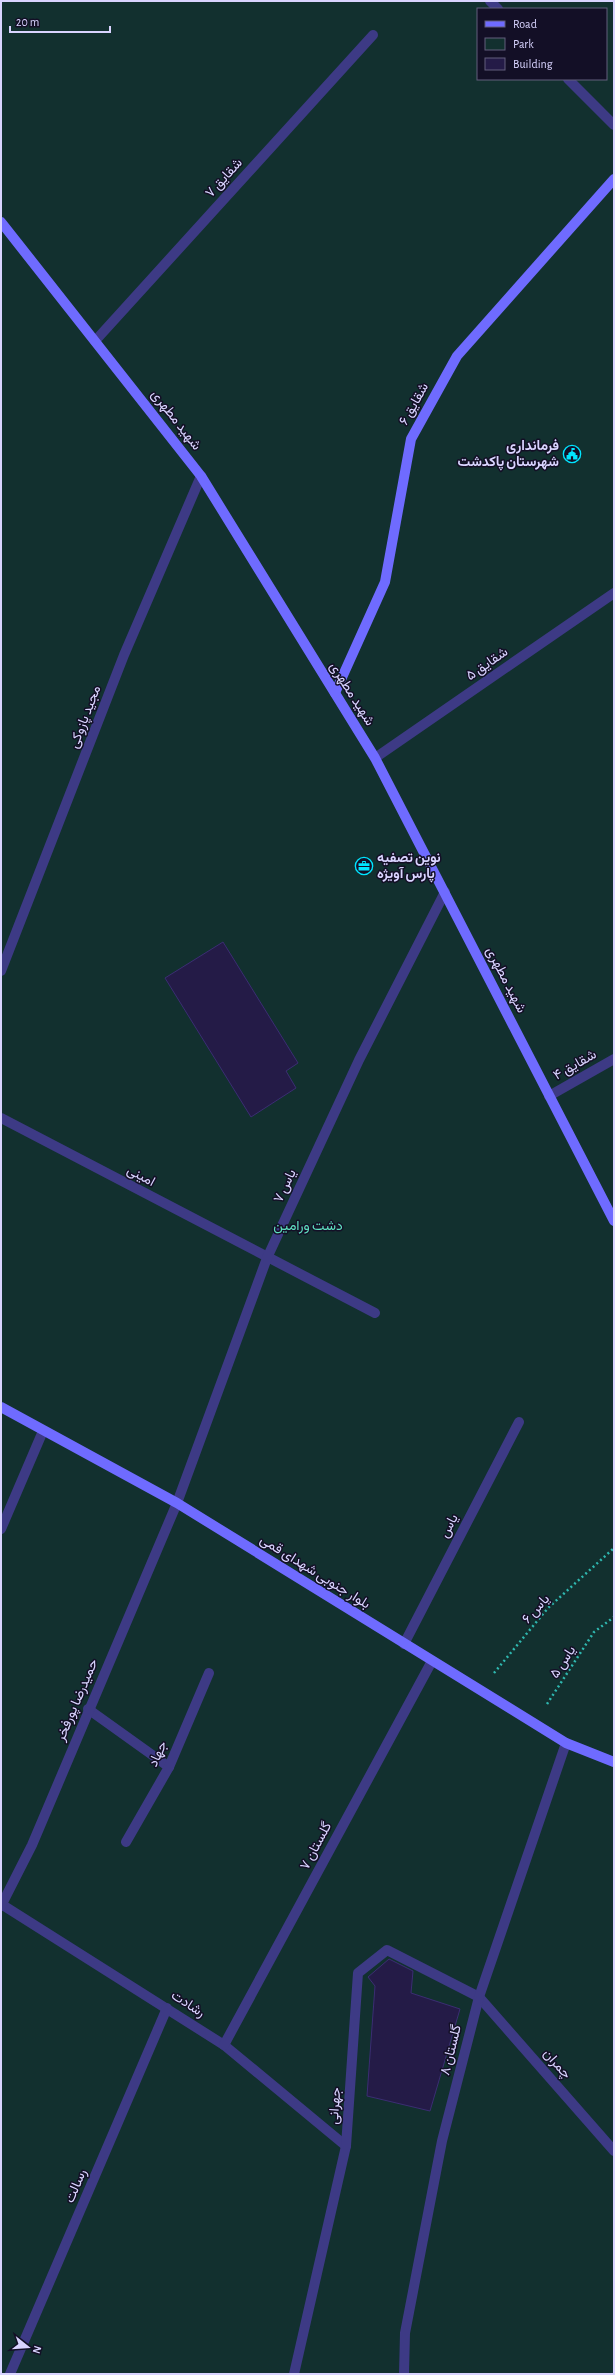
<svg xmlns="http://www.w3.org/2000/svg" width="615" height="2375" font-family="'Alegreya Sans',Vazirmatn,sans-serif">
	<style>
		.green { fill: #12302f; fill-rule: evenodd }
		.building { fill: #241b47; stroke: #3b2d73 }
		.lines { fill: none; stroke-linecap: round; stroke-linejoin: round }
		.path { stroke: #2fb8b0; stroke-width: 2.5; stroke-dasharray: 2 3; stroke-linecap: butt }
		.street { stroke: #3d3a85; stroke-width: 10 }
		.secondary { stroke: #6f6bff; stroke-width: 10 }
		.labels { text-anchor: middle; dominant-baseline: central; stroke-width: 3; stroke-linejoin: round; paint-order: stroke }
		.street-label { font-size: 14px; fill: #d9d4ff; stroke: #130f26 }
		.poi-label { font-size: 14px; font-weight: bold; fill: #d9d4ff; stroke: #130f26; text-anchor: end }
		.park-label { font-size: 14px; fill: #5fe0c0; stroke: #130f26 }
	</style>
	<rect width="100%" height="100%" fill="#130f26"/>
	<path class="green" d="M 1,1 L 614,1 L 614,2374 L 1,2374 ZM 478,9 L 606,9 L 606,79 L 478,79 Z"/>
	<g class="building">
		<polygon points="223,942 298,1063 286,1071 296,1088 251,1117 165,978"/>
		<polygon points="389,1959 413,1971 411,1993 460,2009 430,2111 367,2096 375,1986 368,1977"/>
	</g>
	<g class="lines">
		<g class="path">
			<polyline points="494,1673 548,1608 614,1548"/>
			<polyline points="547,1704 594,1632 614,1617"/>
		</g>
		<g class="street">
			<polyline points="490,1 498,9"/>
			<polyline points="568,79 614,125"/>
			<polyline points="95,341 373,35"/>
			<polyline points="375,758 614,593"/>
			<polyline points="1,971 124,655 201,476"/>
			<polyline points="549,1096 614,1059"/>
			<polyline points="1,1118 375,1313"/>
			<polyline points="1,1529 43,1431"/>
			<polyline points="404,1644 519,1422"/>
			<polyline points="88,1709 169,1767"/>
			<polyline points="126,1842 169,1767 209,1673"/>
			<polyline points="1,1904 224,2045 346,2146"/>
			<polyline points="1,1906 32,1845 177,1503 267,1258 359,1060 445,892"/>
			<polyline points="224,2045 432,1661"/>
			<polyline points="10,2374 167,2008"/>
			<polyline points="294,2374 346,2146 358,1973 387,1950 479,1997 614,2151"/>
			<polyline points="404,2374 405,2333 442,2141 479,1997 566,1743"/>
		</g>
		<g class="secondary">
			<polyline points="1,222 201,476 375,758 614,1221"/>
			<polyline points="335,693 385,582 411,439 457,356 614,179"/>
			<polyline points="1,1407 177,1503 566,1743 614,1762"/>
		</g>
	</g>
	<defs>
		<symbol id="civic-ring" viewBox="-11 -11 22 22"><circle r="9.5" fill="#130f26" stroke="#00e5ff" stroke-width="1.5"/><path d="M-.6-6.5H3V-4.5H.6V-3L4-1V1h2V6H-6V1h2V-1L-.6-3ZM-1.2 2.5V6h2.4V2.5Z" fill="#00e5ff"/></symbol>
		<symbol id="office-ring" viewBox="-11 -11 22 22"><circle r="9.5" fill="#130f26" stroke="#00e5ff" stroke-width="1.5"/><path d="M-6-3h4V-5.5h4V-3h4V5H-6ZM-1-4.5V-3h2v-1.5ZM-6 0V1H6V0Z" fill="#00e5ff"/></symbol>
	</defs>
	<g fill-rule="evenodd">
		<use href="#civic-ring" x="562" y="444" width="20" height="20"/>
		<use href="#office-ring" x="354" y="856" width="20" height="20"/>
	</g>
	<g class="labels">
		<g class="street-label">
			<text transform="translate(224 178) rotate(-48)">شقایق ۷</text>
			<text transform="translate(414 404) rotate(-61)">شقایق ۶</text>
			<text transform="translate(176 420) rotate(52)">شهید مطهری</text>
			<text transform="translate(487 664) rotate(-35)">شقایق ۵</text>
			<text transform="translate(352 694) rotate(58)">شهید مطهری</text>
			<text transform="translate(85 717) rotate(-69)">مجید پازوکی</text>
			<text transform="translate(506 980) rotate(63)">شهید مطهری</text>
			<text transform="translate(575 1065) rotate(-30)">شقایق ۴</text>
			<text transform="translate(141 1176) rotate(28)">امینی</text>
			<text transform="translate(285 1186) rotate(-65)">یاس ۷</text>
			<text transform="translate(449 1526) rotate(-63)">یاس</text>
			<text transform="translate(315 1572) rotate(32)">بلوار جنوبی شهدای قمی</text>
			<text transform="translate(536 1609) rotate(-48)">یاس ۶</text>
			<text transform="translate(563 1662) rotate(-57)">یاس ۵</text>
			<text transform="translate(77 1700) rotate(-67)">حمیدرضا پورفخر</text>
			<text transform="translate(158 1754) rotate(-65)">جهاد</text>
			<text transform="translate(316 1846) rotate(-62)">گلستان ۷</text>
			<text transform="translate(188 2004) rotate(33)">رشادت</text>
			<text transform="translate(451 2050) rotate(-76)">گلستان ۸</text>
			<text transform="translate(557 2064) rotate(49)">چمران</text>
			<text transform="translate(335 2106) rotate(-86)">جهرانی</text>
			<text transform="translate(76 2186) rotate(-67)">رسالت</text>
		</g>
		<g class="poi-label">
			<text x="559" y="446">فرمانداری<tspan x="559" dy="16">شهرستان پاکدشت</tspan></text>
			<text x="377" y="858" text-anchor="start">نوین تصفیه<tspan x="377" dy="16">پارس آویژه</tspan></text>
		</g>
		<g class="park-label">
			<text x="308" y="1226">دشت ورامین</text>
		</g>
	</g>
	<rect width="615" height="2375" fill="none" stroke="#d9d4ff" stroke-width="4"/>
	<rect x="477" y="8" width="130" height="72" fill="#130f26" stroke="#625e7d"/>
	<rect x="485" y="21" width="20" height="6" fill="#6f6bff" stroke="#625e7d"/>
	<text x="513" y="28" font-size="12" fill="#d9d4ff">Road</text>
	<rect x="485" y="38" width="20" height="12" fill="#12302f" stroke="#625e7d"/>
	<text x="513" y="48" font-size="12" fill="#d9d4ff">Park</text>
	<rect x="485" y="58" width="20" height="12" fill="#241b47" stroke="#625e7d"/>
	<text x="513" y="68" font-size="12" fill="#d9d4ff">Building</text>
	<g transform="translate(28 2347) rotate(107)" stroke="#130f26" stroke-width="3" paint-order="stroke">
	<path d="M0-3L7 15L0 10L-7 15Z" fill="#d9d4ff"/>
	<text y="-6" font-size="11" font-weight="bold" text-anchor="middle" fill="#d9d4ff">N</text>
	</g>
	<path d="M10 26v6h100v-6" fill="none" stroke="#d9d4ff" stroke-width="2"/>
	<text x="16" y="26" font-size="12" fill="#d9d4ff" stroke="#130f26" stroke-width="3" paint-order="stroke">20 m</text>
</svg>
